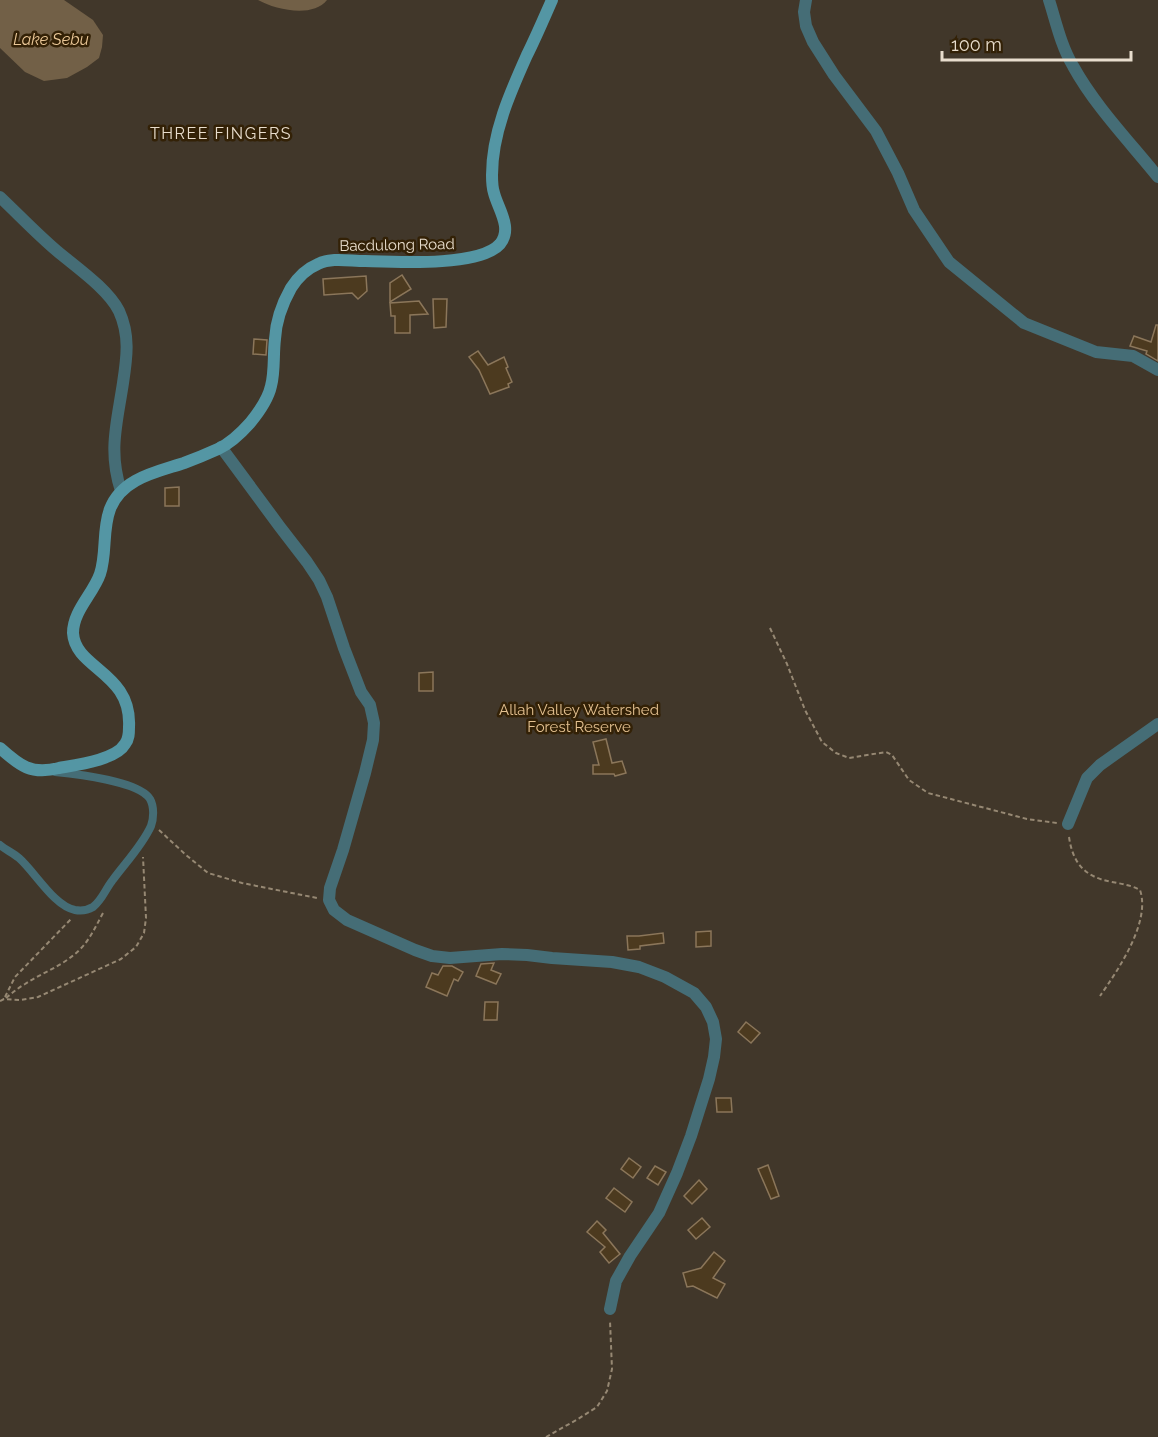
<svg xmlns="http://www.w3.org/2000/svg" width="1158" height="1437" font-family="Raleway,sans-serif">
	<style>
		.green { fill: #41372a }
		.water { fill: #726047 }
		.building { fill: #4c3a1f; stroke: #8b765a; stroke-width: 1.5 }
		.lines { fill: none; stroke-linecap: round; stroke-linejoin: round }
		.path { stroke: #968873; stroke-width: 2; stroke-dasharray: 4.5 3; stroke-linecap: butt }
		.lane { stroke: #456d76; stroke-width: 8 }
		.street { stroke: #456d76; stroke-width: 12 }
		.secondary { stroke: #5496a4; stroke-width: 12 }
		.labels { text-anchor: middle; dominant-baseline: central; stroke-width: 5; stroke-linejoin: round; paint-order: stroke }
		.street-label { font-size: 15px; fill: #e8ddcd; stroke: #332106 }
		.park-label { font-size: 15px; fill: #e4c191; stroke: #332106 }
		.water-label { font-size: 16px; font-style: italic; fill: #ebc898; stroke: #332106 }
		.neighbourhood-label { font-size: 16px; letter-spacing: 1.5px; fill: #e8ddcd; stroke: #332106 }
	</style>
	<rect width="100%" height="100%" fill="#332106"/>
	<rect class="green" x="0" y="0" width="1158" height="1437"/>
	<g class="water">
		<polygon points="0,0 64,0 93,20 103,35 102,47 99,58 87,67 67,78 44,81 25,72 0,48"/>
		<path d="M 258,0 L 327,0 C 313,18 276,10 258,0 Z"/>
	</g>
	<g class="building">
		<polygon points="402,275 411,289 390,302 390,283"/>
		<polygon points="366,276 367,291 358,299 352,293 324,295 323,279"/>
		<polygon points="433,299 447,299 446,327 434,328"/>
		<polygon points="419,301 428,314 410,315 410,333 395,333 395,316 391,316 390,303"/>
		<polygon points="1156,325 1158,325 1158,361 1146,354 1147,351 1130,346 1134,336 1151,342"/>
		<polygon points="254,339 267,340 266,355 253,354"/>
		<polygon points="478,351 488,365 504,357 508,367 506,368 512,382 508,384 509,387 490,394 479,370 469,357"/>
		<polygon points="179,487 179,506 165,506 165,488"/>
		<polygon points="433,672 433,691 419,691 419,673"/>
		<polygon points="606,739 612,763 622,761 626,773 615,776 614,774 593,774 593,765 599,765 593,742"/>
		<polygon points="711,931 711,946 696,947 696,932"/>
		<polygon points="663,933 664,943 640,946 640,949 628,950 627,936 639,936"/>
		<polygon points="494,963 491,970 501,974 496,984 476,976 481,964"/>
		<polygon points="443,966 452,966 463,972 458,981 454,979 447,996 426,987 432,973 438,975"/>
		<polygon points="485,1002 498,1002 497,1020 484,1020"/>
		<polygon points="746,1022 760,1033 751,1043 738,1032"/>
		<polygon points="716,1098 731,1098 732,1112 717,1112"/>
		<polygon points="629,1158 641,1167 633,1178 621,1169"/>
		<polygon points="768,1165 779,1196 771,1199 758,1169"/>
		<polygon points="655,1166 666,1172 658,1185 647,1178"/>
		<polygon points="699,1180 707,1189 692,1204 684,1196"/>
		<polygon points="614,1188 632,1202 625,1212 606,1198"/>
		<polygon points="702,1218 710,1227 696,1239 688,1230"/>
		<polygon points="597,1221 606,1230 603,1233 620,1254 609,1263 600,1252 605,1247 587,1232"/>
		<polygon points="714,1252 725,1261 713,1278 725,1284 717,1298 693,1286 687,1287 683,1273 701,1268"/>
	</g>
	<g class="lines">
		<g class="path">
			<polyline points="770,628 787,664 805,710 822,742 836,753 849,758 886,752 892,755 909,780 928,793 1027,819 1057,823"/>
			<polyline points="159,830 186,855 208,873 242,883 317,898"/>
			<path d="M 1069,837 C 1073,864 1085,877 1112,882 C 1122,884 1131,885 1140,890 C 1151,922 1118,970 1100,996"/>
			<polyline points="5,997 15,977 71,919"/>
			<path d="M 6,998 C 12,993 18,988 25,984 C 45,971 68,964 84,945 C 92,935 97,924 103,913"/>
			<polyline points="0,1001 4,999 20,1000 38,997 121,959 136,947 144,933 146,918 143,857"/>
			<polyline points="546,1437 578,1419 597,1407 607,1391 612,1369 610,1321"/>
		</g>
		<path class="lane" d="M 0,845 C 6,850 13,853 19,858 C 35,872 54,906 75,910 C 81,911 88,910 93,907 C 102,900 105,890 112,881 C 125,863 142,846 151,826 C 154,818 154,806 150,799 C 139,781 75,774 55,772"/>
		<g class="street">
			<polyline points="806,0 804,12 806,26 813,42 834,75 876,131 898,173 914,210 949,262 1024,323 1096,352 1133,356 1158,370"/>
			<path d="M 1049,0 C 1056,22 1061,46 1073,66 C 1095,106 1129,141 1158,177"/>
			<path d="M 0,197 C 19,215 37,234 57,251 C 76,267 108,289 119,311 C 130,335 127,357 123,383 C 117,423 108,451 121,491"/>
			<polyline points="221,447 280,527 307,562 319,580 327,597 344,648 361,692 370,705 374,723 373,740 365,773 343,850 330,888 329,900 334,910 347,920 415,950 432,956 450,958 502,954 527,955 552,958 612,962 639,967 665,977 694,993 706,1007 713,1022 716,1039 714,1057 709,1079 691,1136 677,1173 659,1213 630,1256 616,1281 610,1309"/>
			<polyline points="1068,824 1087,778 1100,765 1158,724"/>
		</g>
		<path class="secondary" d="M 0,748 C 20,766 31,775 59,768 C 76,765 116,760 125,744 C 129,739 129,733 129,727 C 132,672 75,669 73,633 C 73,611 93,594 100,574 C 107,553 102,530 110,509 C 122,478 157,472 184,463 C 195,459 207,454 218,449 C 229,444 242,432 250,423 C 259,412 268,400 271,386 C 275,371 273,355 275,339 C 276,320 282,304 291,288 C 298,277 306,269 318,264 C 332,257 349,261 365,261 C 395,262 480,267 500,244 C 513,228 498,209 494,193 C 492,187 492,181 492,175 C 492,133 510,93 527,55 C 536,37 544,18 552,0"/>
	</g>
	<g class="labels">
		<g class="street-label">
			<text transform="translate(397 245) rotate(-1)">Bacdulong Road</text>
		</g>
		<g class="park-label">
			<text x="579" y="710">Allah Valley Watershed<tspan x="579" dy="17">Forest Reserve</tspan></text>
		</g>
		<g class="water-label">
			<text x="51" y="39">Lake Sebu</text>
		</g>
		<g class="neighbourhood-label">
			<text x="221" y="133">THREE FINGERS</text>
		</g>
	</g>
	<path d="M942 51v9h189v-9" fill="none" stroke="#e8ddcd" stroke-width="3"/>
	<text x="951" y="51" font-size="18" fill="#e8ddcd" stroke="#332106" stroke-width="4.5" paint-order="stroke">100 m</text>
</svg>
